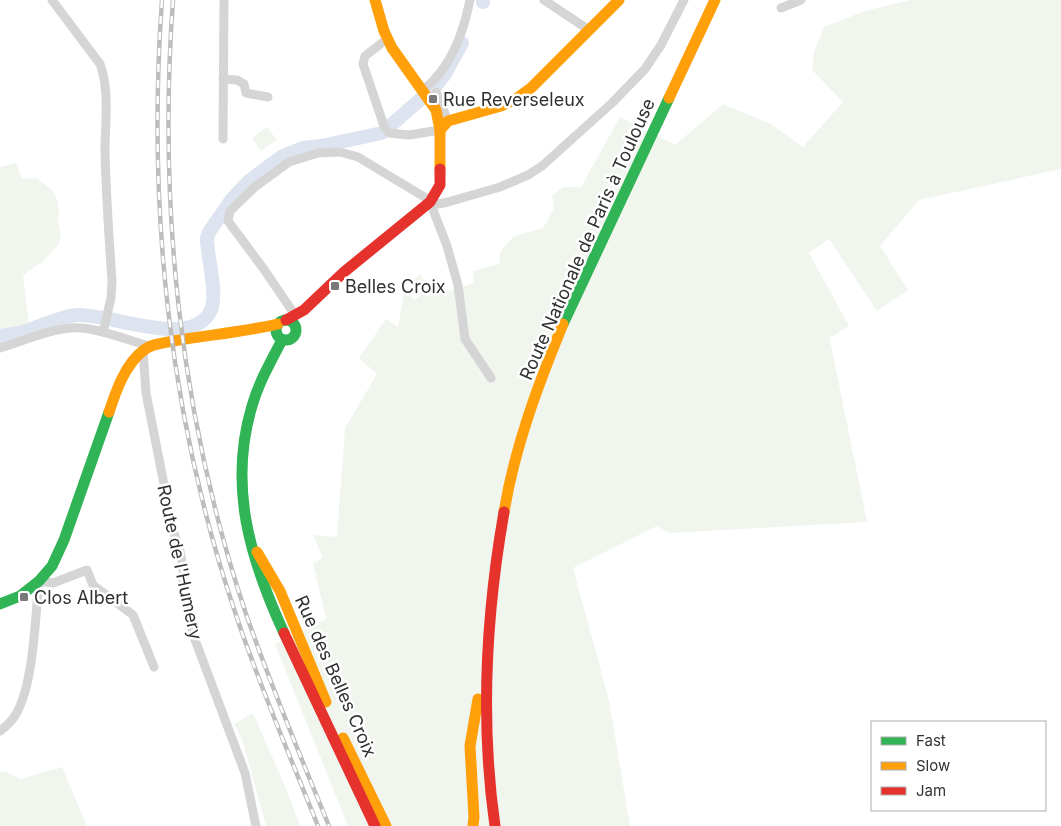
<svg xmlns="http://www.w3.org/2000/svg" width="1061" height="826" font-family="Inter,sans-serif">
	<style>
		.green { fill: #f0f5ee }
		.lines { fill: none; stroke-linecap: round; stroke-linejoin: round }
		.river { stroke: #dde4f0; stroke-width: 14 }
		.street { stroke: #d5d5d5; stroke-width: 9 }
		.fast { stroke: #30b455; stroke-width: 11 }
		.slow { stroke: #ff9f0a; stroke-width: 11 }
		.jam { stroke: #e5322d; stroke-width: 11 }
		.rail-casing { stroke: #bdbdbd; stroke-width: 4.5 }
		.rail { stroke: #fff; stroke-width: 2.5; stroke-dasharray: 8; stroke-linecap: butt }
		.poi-dot { fill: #797979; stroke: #fff; stroke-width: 2 }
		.labels { text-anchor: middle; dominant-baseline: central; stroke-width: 5; stroke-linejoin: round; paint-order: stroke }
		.poi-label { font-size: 18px; fill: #313131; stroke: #fff; text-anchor: start }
		.street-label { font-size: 18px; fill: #313131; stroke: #fff }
	</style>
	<rect width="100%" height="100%" fill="#fff"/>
	<g class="green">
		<polygon points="910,0 1061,0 1061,169 919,200 880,246 908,290 877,311 829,239 809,253 849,326 833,336 829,335 867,522 670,533 657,526 573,568 609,700 630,826 348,826 275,644 326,619 313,563 323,558 313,535 337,537 345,428 377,374 359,358 386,319 398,327 405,287 414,300 421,295 412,281 420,274 433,296 474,283 473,271 499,264 500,252 514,236 543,228 554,209 552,196 563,187 581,187 620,117 675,145 723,104 771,124 803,147 843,102 812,70 814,52 824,27 865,11"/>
		<polygon points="267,127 277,140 261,151 252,138"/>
		<polygon points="16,163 22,179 37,178 53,191 57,200 59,212 58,221 61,237 59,244 42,262 23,275 30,334 0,340 0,167"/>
		<polygon points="253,713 287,791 300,826 266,826 243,742 234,724"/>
		<polygon points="62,767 87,826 0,826 0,772 6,772 21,779"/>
	</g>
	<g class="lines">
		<g class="river">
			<polyline points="483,2 483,0"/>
			<polyline points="431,92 445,74 462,43"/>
			<polyline points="390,126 422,98"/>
			<path d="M 0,336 C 6,335 13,334 19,333 C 39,328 57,317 77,315 C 110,313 193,351 211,310 C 218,295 207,256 207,238 L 209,232 L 232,199 L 249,181 L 281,157 L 303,148 L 321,146 L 382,133"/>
		</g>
		<g class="street">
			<path d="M 52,0 L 100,64 C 110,91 105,122 105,151 C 106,194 109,238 112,281 L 111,298 L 103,332"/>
			<polyline points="544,0 589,30"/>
			<polyline points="781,8 801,0"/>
			<polyline points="387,39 365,56 363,64 384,126 389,133 409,135 440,130"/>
			<polyline points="223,79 237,80 244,84 246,93 268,97"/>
			<path d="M 423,90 C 451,68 463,34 470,0"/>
			<polyline points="436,92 448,121"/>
			<polyline points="223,139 224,0"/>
			<polyline points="430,202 439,204 448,202 500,187 528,175 542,166 612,103 645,69 661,45 684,0"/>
			<polyline points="295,315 263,268 228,221 230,211 256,186 289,162 318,153 340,152 358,157 426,198 430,202 447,246 458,285 465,339 491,378"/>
			<path d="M 0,348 C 23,341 59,325 82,328 C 104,330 127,340 149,346"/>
			<polyline points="143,350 146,393 173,530 180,551 183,569 183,589 186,608 194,637 245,773 256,826"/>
			<path d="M 0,731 C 7,726 12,721 16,714 C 34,683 35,618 39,581 L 53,583 L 87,570 L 93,585 L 133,615 L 154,667"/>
		</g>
		<g class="fast">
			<circle cx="286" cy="330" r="10"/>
			<polyline points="563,324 669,98"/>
			<path d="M 282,340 C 271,361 259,382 252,406 C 228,486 250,559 284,633"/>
			<polyline points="0,604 20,596 39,581 52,566 64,540 109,412"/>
		</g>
		<g class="slow">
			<polyline points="375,0 384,31 392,48 436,110 440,130 440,169"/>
			<polyline points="669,98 715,0"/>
			<polyline points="440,130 448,121 501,106 516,99 531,88 619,0"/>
			<path d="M 109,412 C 116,391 125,364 144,350 C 151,344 163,343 173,341 C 208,335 243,332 278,324"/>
			<path d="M 504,512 C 515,446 538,385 563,324"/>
			<polyline points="257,552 280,591 326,702"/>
			<polyline points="343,738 386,826"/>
			<polyline points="473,826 474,817 470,746 478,699"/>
		</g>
		<g class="jam">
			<polyline points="286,320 304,310 344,272 430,202 440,185 440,169"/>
			<polyline points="284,633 375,826"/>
			<path d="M 495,826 C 480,721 486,615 504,512"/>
		</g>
		<defs>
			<g id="rail">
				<path d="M 162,0 C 147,207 169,418 236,615 C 260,687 290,756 318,826"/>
				<path d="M 173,0 C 158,206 180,415 245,611 C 270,684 300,755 329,826"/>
			</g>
		</defs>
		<use href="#rail" class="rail-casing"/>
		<use href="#rail" class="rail"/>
	</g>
	<g class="poi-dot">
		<rect x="428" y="94" width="10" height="10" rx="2.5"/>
		<rect x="330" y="281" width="10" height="10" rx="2.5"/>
		<rect x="19" y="592" width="10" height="10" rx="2.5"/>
	</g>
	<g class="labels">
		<g class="poi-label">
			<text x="443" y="99">Rue Reverseleux</text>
			<text x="345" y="286">Belles Croix</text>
			<text x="34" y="597">Clos Albert</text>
		</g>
		<g class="street-label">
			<text transform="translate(587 239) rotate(-66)">Route Nationale de Paris à Toulouse</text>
			<text transform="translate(180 562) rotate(78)">Route de l'Humery</text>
			<text transform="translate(336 676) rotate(66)">Rue des Belles Croix</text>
		</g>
	</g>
	<rect x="871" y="721" width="175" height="90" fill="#ffffff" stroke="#adadad"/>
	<rect x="881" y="737" width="25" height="8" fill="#30b455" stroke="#adadad"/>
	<text x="916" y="746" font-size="15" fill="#313131">Fast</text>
	<rect x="881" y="762" width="25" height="8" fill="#ff9f0a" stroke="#adadad"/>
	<text x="916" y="771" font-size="15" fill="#313131">Slow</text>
	<rect x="881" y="787" width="25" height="8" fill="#e5322d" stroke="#adadad"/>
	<text x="916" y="796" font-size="15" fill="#313131">Jam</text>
</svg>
